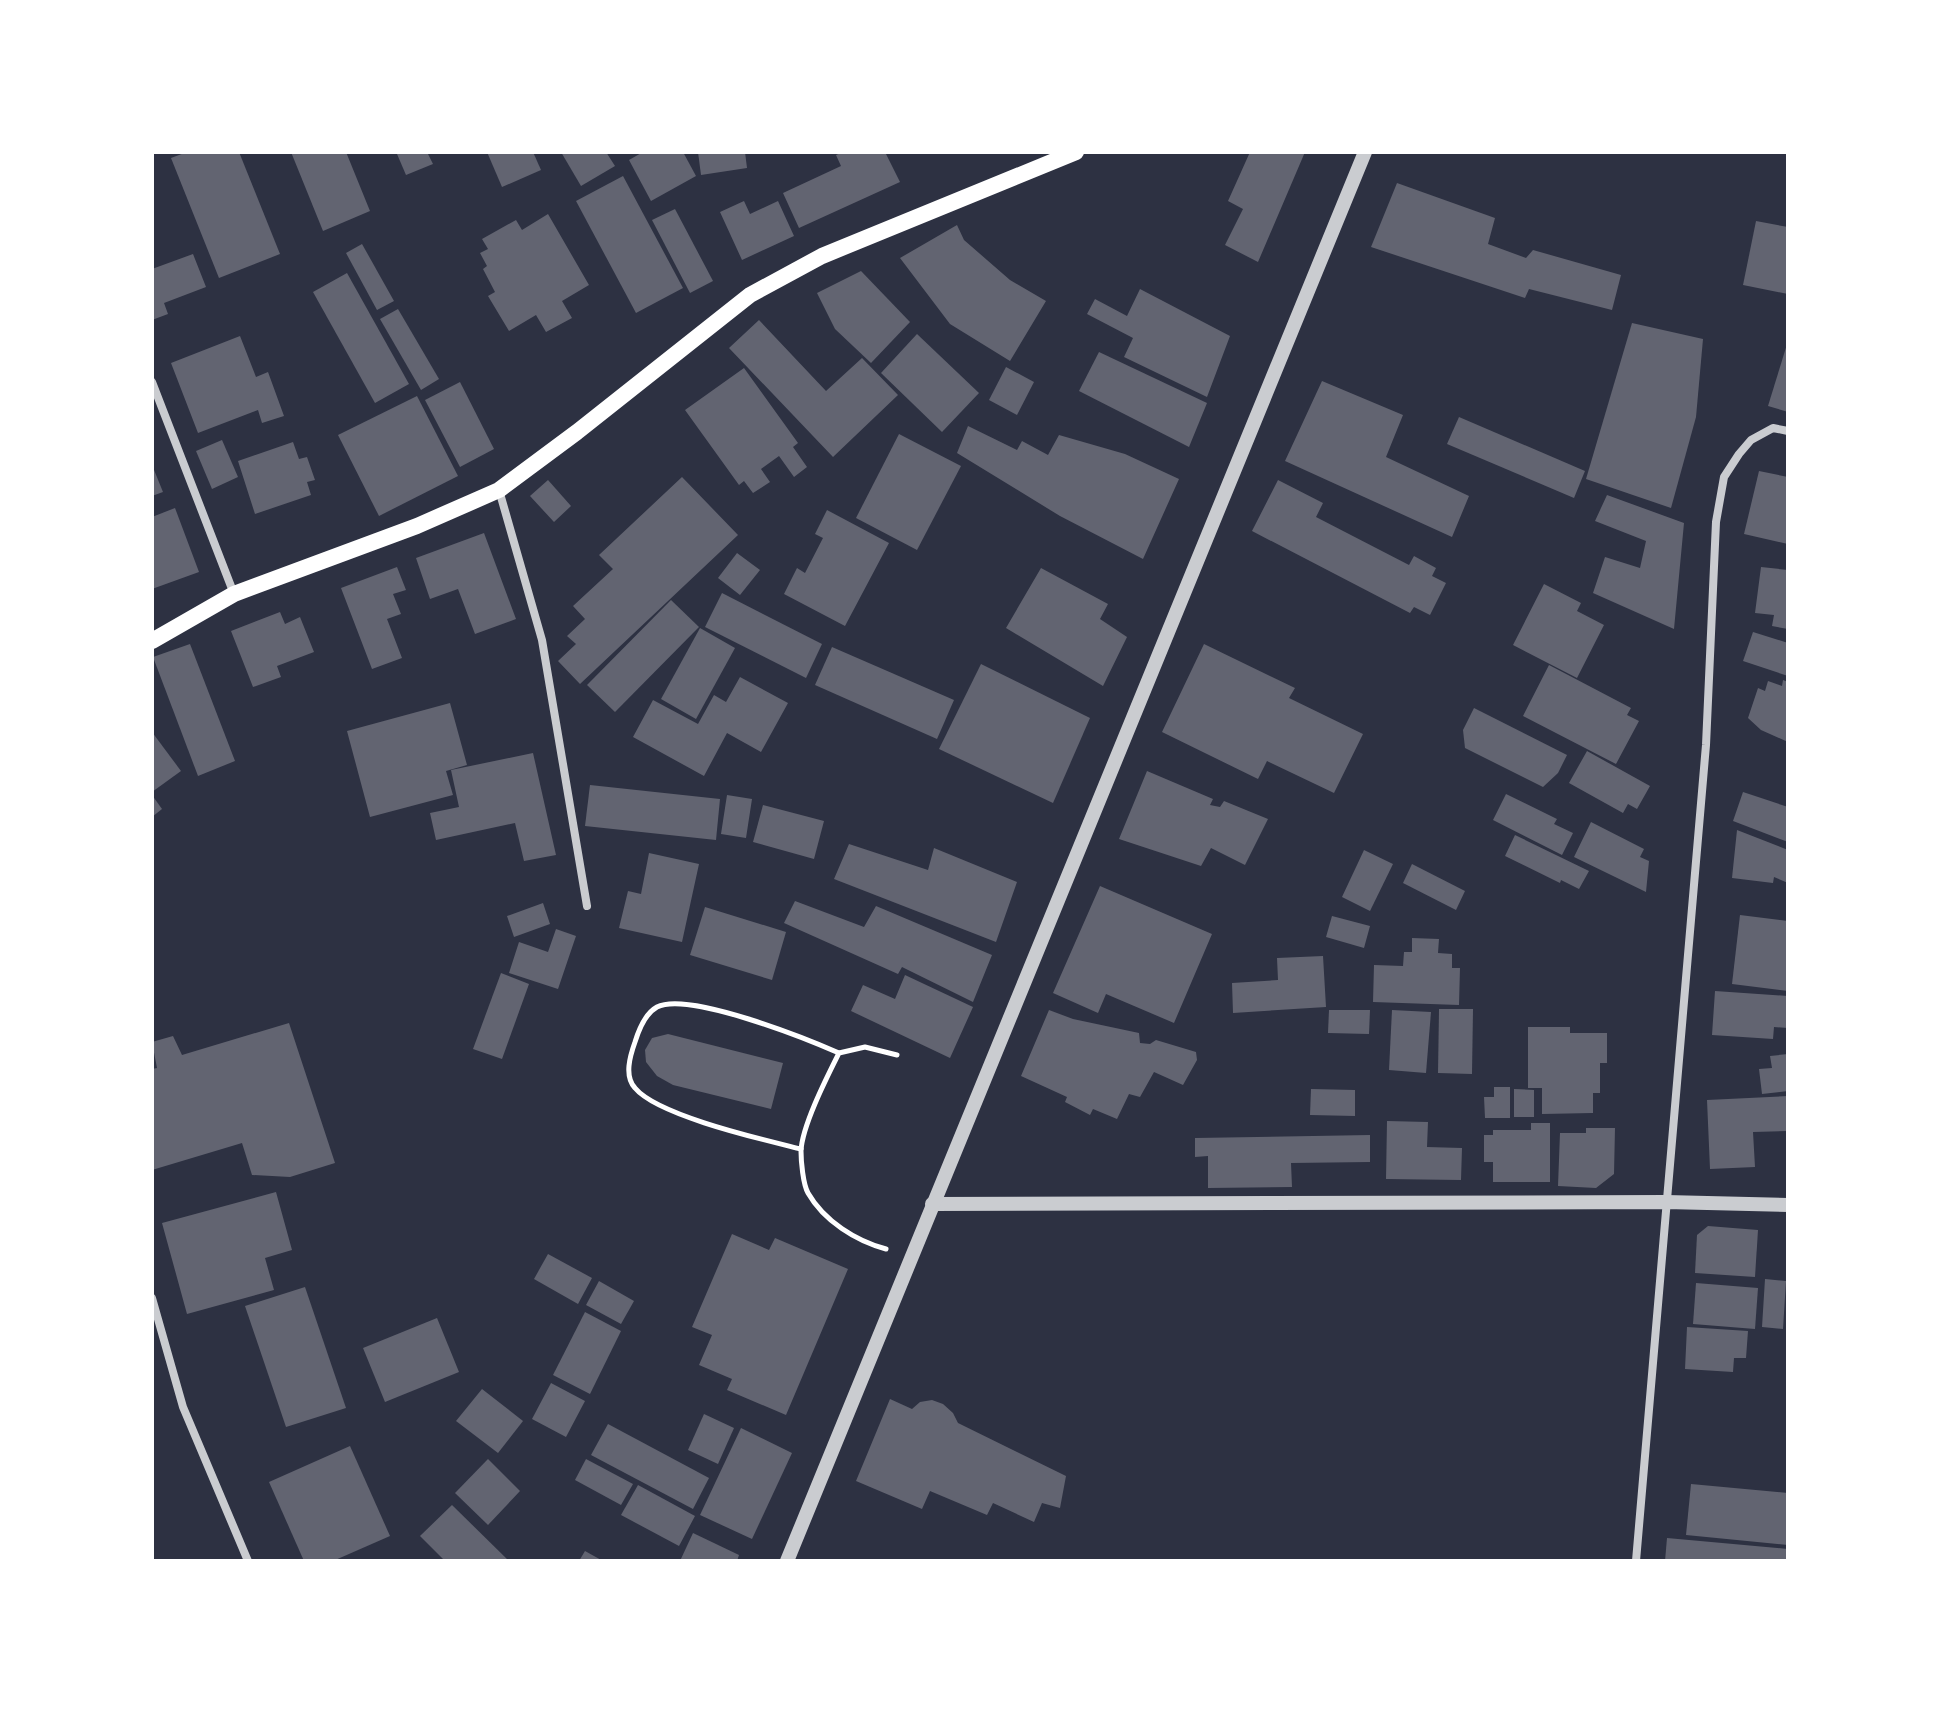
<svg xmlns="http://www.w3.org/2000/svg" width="1940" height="1713" font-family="'Golos Text',sans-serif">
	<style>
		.building { fill: #626471 }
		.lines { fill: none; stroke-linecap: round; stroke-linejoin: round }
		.path { stroke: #fff; stroke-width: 5 }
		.minor { stroke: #caccd0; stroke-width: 8 }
		.tertiary { stroke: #caccd0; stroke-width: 14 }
		.secondary { stroke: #fff; stroke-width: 16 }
	</style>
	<rect width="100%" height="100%" fill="#2d3142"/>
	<g class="building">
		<polygon points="187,152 239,152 280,254 219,278 171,158"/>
		<polygon points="291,152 346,152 370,211 323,231"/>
		<polygon points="403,152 427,152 433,164 406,175 397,154"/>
		<polygon points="487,152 533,152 541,170 502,187"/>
		<polygon points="561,152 606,152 615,166 581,186"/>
		<polygon points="643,152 683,152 696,176 651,201 629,160"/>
		<polygon points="698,152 745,152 747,168 701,175"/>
		<polygon points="843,152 885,152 900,182 799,228 783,193 841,166 836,155"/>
		<polygon points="1250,152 1305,152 1258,262 1225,245 1243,209 1228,201"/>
		<polygon points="623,176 683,288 636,313 576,201"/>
		<polygon points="1397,183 1495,218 1488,244 1526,258 1533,250 1621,275 1612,310 1529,289 1525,298 1371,247"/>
		<polygon points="744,201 750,214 778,201 794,236 742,260 720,212"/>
		<polygon points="675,209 713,281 690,293 652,220"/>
		<polygon points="548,214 589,285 562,301 572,318 546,332 536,315 509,331 488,296 495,292 483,269 487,266 480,253 488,249 482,239 516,220 522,230"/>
		<polygon points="1756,221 1788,227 1788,294 1743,285"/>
		<polygon points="957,225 964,240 1010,280 1046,301 1010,361 950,324 900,258"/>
		<polygon points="362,244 394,301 377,310 346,253"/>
		<polygon points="193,254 206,287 164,303 168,314 152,320 152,269"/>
		<polygon points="861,271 910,322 871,363 835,329 817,293"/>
		<polygon points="347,273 409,384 375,403 313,292"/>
		<polygon points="1140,289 1230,336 1207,397 1124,357 1133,338 1087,314 1095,299 1127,316"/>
		<polygon points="398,309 439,379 421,390 380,319"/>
		<polygon points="759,320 826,391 862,358 898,395 833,457 729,348"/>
		<polygon points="1632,323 1703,339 1696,417 1671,508 1586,479"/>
		<polygon points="917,334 979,393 942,432 881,373"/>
		<polygon points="240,336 256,377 268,372 284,416 262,423 258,410 198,433 171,363"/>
		<polygon points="1788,341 1788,412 1768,406"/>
		<polygon points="1099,352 1207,403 1189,447 1079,391"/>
		<polygon points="1006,367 1034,382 1017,415 989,400"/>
		<polygon points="744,368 798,443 793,447 807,467 794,477 779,456 761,469 770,482 753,493 744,481 739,485 685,410"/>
		<polygon points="1322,381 1403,415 1386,457 1469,496 1452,537 1285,461"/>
		<polygon points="460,382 494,449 460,467 425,400"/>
		<polygon points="417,396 458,476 379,516 338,435"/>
		<polygon points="1459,417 1585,471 1574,498 1447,444"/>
		<polygon points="968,426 1017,450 1022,441 1048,455 1059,435 1125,454 1179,479 1143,559 1060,516 957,453"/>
		<polygon points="899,434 961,466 917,550 856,518"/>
		<polygon points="222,440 238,477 212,489 196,451"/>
		<polygon points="293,442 299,459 307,457 315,480 307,482 311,495 255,514 238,461"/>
		<polygon points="152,465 163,492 152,496"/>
		<polygon points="1759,471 1788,477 1788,544 1744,534"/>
		<polygon points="682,477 738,535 580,684 558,661 576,644 567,636 585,619 573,606 613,569 599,555"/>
		<polygon points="548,480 571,506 554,522 530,496"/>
		<polygon points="1278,480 1323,503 1316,517 1409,565 1414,556 1436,568 1432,576 1446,583 1430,615 1414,607 1410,613 1252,531"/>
		<polygon points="1607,495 1684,523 1674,629 1593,593 1605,557 1640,568 1646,541 1595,521"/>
		<polygon points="175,508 199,572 152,589 152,517"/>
		<polygon points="827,510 889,543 845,626 784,594 797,568 805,573 823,538 815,534"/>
		<polygon points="484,533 516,619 475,634 458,589 430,599 416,558"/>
		<polygon points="737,553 760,570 740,595 718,578"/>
		<polygon points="397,567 406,590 393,594 401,614 387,619 402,658 372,669 341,588"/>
		<polygon points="1761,567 1788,570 1788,629 1772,626 1774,615 1755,613"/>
		<polygon points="1041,568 1108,604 1100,619 1127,637 1103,686 1006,628"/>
		<polygon points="1544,584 1581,603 1577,611 1604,625 1577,678 1513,645"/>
		<polygon points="722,593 822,644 806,678 705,627"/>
		<polygon points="671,600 699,627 615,712 587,685"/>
		<polygon points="280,612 285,624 300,617 314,652 277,666 281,677 253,687 231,631"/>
		<polygon points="700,628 735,648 696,719 661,699"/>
		<polygon points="1753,632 1788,643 1788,676 1743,661"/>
		<polygon points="190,644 235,761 198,776 153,657"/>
		<polygon points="1204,644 1295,688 1289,698 1363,734 1334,793 1267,761 1258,779 1162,732"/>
		<polygon points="832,647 954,700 937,739 815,685"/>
		<polygon points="981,664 1090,718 1053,803 939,749"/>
		<polygon points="1549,665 1631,708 1627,715 1639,721 1616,764 1523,716"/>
		<polygon points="740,677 788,703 761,752 727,733 704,776 633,737 653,700 698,724 714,695 726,702"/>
		<polygon points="1783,680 1788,682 1788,742 1761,730 1748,718 1758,688 1765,691 1768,681 1782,686"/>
		<polygon points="450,703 467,765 446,771 453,795 370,817 347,731"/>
		<polygon points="1474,708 1567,755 1558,773 1543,787 1465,748 1463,730"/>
		<polygon points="152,732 181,771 152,792"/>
		<polygon points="1587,751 1650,786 1637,809 1628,804 1623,813 1569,783"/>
		<polygon points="533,753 556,855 524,861 515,823 436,840 430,813 459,807 451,770"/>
		<polygon points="1147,771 1213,799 1210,805 1220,807 1224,801 1268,819 1245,865 1211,848 1201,866 1119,839"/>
		<polygon points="590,785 720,799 716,840 585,826"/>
		<polygon points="1743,792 1788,807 1788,842 1733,821"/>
		<polygon points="1506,794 1557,819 1554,824 1573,833 1562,855 1493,820"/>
		<polygon points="152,795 162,809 152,817"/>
		<polygon points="727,795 752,799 746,838 721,834"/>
		<polygon points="763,805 824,821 814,859 753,842"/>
		<polygon points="1591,822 1644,849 1640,857 1649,861 1646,892 1574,857"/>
		<polygon points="1737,830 1788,850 1788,883 1774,877 1773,883 1732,878"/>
		<polygon points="1515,835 1589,871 1579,889 1561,880 1560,883 1505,856"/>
		<polygon points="849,844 928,870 934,848 1017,882 996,942 834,879"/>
		<polygon points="1364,850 1393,864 1370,911 1342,897"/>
		<polygon points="649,853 699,864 682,942 619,928 628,891 641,894"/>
		<polygon points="1412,864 1465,891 1456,910 1403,883"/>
		<polygon points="1100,886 1212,934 1174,1023 1106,994 1098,1013 1053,993"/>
		<polygon points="795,901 864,927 876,906 992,955 973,1002 902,967 898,974 784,923"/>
		<polygon points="543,903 550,924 514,937 507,916"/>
		<polygon points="705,907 786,932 772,980 690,955"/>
		<polygon points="1740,915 1788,921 1788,991 1732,984"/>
		<polygon points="1332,916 1370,926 1364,948 1326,937"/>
		<polygon points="556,929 576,936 558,989 509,973 519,942 548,952"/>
		<polygon points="1412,938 1439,939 1438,953 1452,954 1452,968 1460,968 1459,1005 1373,1002 1374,965 1403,966 1404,952 1412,952"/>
		<polygon points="1323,956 1326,1007 1233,1013 1232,983 1278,980 1277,958"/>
		<polygon points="501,973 529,984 502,1059 473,1049"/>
		<polygon points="905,975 973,1007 950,1058 851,1011 863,985 895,999"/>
		<polygon points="1715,991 1788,996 1788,1028 1774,1027 1773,1039 1712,1035"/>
		<polygon points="1439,1009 1473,1009 1472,1074 1438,1073"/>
		<polygon points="1049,1010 1073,1019 1139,1033 1140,1043 1150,1044 1156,1040 1196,1052 1197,1060 1183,1085 1154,1072 1140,1097 1129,1094 1117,1119 1093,1109 1090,1115 1065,1102 1067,1097 1021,1076"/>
		<polygon points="1329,1010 1370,1010 1369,1034 1328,1033"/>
		<polygon points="1392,1010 1431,1012 1426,1073 1389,1070"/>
		<polygon points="289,1023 335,1163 290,1177 252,1175 242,1143 152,1170 152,1069 157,1068 152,1042 173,1036 182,1055"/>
		<polygon points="1528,1027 1570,1027 1570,1033 1607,1033 1607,1063 1600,1063 1600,1093 1593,1093 1593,1113 1542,1114 1542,1088 1528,1088"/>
		<polygon points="668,1034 783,1063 771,1109 673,1085 657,1076 646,1062 645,1050 652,1038"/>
		<polygon points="1788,1054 1788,1091 1762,1094 1759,1069 1772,1068 1770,1056"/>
		<polygon points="1494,1087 1510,1087 1510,1118 1485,1118 1484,1097 1494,1097"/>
		<polygon points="1311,1089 1355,1090 1355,1116 1310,1115"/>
		<polygon points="1514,1089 1534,1090 1534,1117 1514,1117"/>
		<polygon points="1788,1096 1788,1131 1753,1132 1755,1167 1710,1169 1707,1100"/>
		<polygon points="1387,1121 1428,1122 1427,1147 1462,1148 1461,1180 1386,1179"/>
		<polygon points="1531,1123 1550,1123 1550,1182 1493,1182 1493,1162 1484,1162 1484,1135 1493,1135 1493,1130 1531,1130"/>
		<polygon points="1586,1128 1615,1128 1614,1174 1596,1188 1558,1186 1560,1133 1586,1133"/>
		<polygon points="1370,1135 1370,1162 1291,1163 1292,1187 1208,1188 1208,1156 1195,1157 1195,1138"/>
		<polygon points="276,1192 292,1250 265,1258 274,1290 187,1314 162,1223"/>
		<polygon points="1708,1226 1758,1230 1755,1277 1695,1273 1697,1235"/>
		<polygon points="732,1234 769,1250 775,1238 848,1269 786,1415 727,1390 732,1379 699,1365 712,1335 692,1327"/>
		<polygon points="548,1254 592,1278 578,1304 534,1279"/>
		<polygon points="1765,1279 1786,1281 1783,1329 1762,1327"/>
		<polygon points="599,1281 634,1301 621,1324 586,1305"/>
		<polygon points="1696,1283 1758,1288 1755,1329 1693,1324"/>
		<polygon points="305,1287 346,1408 286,1427 245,1306"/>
		<polygon points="585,1312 621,1331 590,1394 553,1375"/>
		<polygon points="437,1318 459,1372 385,1402 363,1348"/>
		<polygon points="1687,1327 1748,1331 1746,1358 1734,1358 1733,1372 1685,1369"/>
		<polygon points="551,1383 585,1401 566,1437 532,1419"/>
		<polygon points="482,1389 523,1421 498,1453 456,1421"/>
		<polygon points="890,1399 912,1409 920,1402 932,1400 943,1404 953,1413 958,1423 1066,1476 1060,1508 1042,1503 1034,1522 993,1503 987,1515 930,1491 922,1509 856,1481"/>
		<polygon points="704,1414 734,1428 718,1464 688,1450"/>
		<polygon points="608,1424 709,1478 693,1509 591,1455"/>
		<polygon points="741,1428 792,1453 752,1539 700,1515"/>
		<polygon points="350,1446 390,1536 333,1561 304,1561 269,1482"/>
		<polygon points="488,1459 520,1491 488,1525 455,1493"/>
		<polygon points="586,1459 633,1484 621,1505 575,1480"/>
		<polygon points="1691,1484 1788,1493 1788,1545 1686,1535"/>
		<polygon points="638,1485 695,1516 679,1546 621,1515"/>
		<polygon points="452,1505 509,1561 445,1561 420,1536"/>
		<polygon points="693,1533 739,1555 737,1561 680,1561"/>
		<polygon points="1667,1538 1788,1549 1788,1561 1665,1561"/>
		<polygon points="585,1551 603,1561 579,1561"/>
	</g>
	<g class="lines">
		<g class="path">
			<path d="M 801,1149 C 765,1140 658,1116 635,1088 C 624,1076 630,1056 635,1042 C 639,1029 646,1013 657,1007 C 688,991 807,1039 839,1053"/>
			<path d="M 886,1249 C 856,1241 824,1221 808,1193 C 803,1184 801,1161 801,1151 C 802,1126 827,1077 839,1053 L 865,1047 L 897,1055"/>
		</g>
		<g class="minor">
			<polyline points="152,382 234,594"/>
			<polyline points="499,490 542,640 587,906"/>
			<polyline points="152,1298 183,1407 248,1561"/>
			<polyline points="1636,1561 1706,745 1716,522 1724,477 1739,454 1751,440 1773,428 1788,431"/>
		</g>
		<g class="tertiary">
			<polyline points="932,1204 1666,1202 1788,1205"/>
			<polyline points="787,1561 1365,152"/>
		</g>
		<polyline class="secondary" points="152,641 234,594 417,526 499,490 577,432 750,295 822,256 1076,152"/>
	</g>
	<rect width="1940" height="1713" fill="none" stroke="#ffffff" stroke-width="308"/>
</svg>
